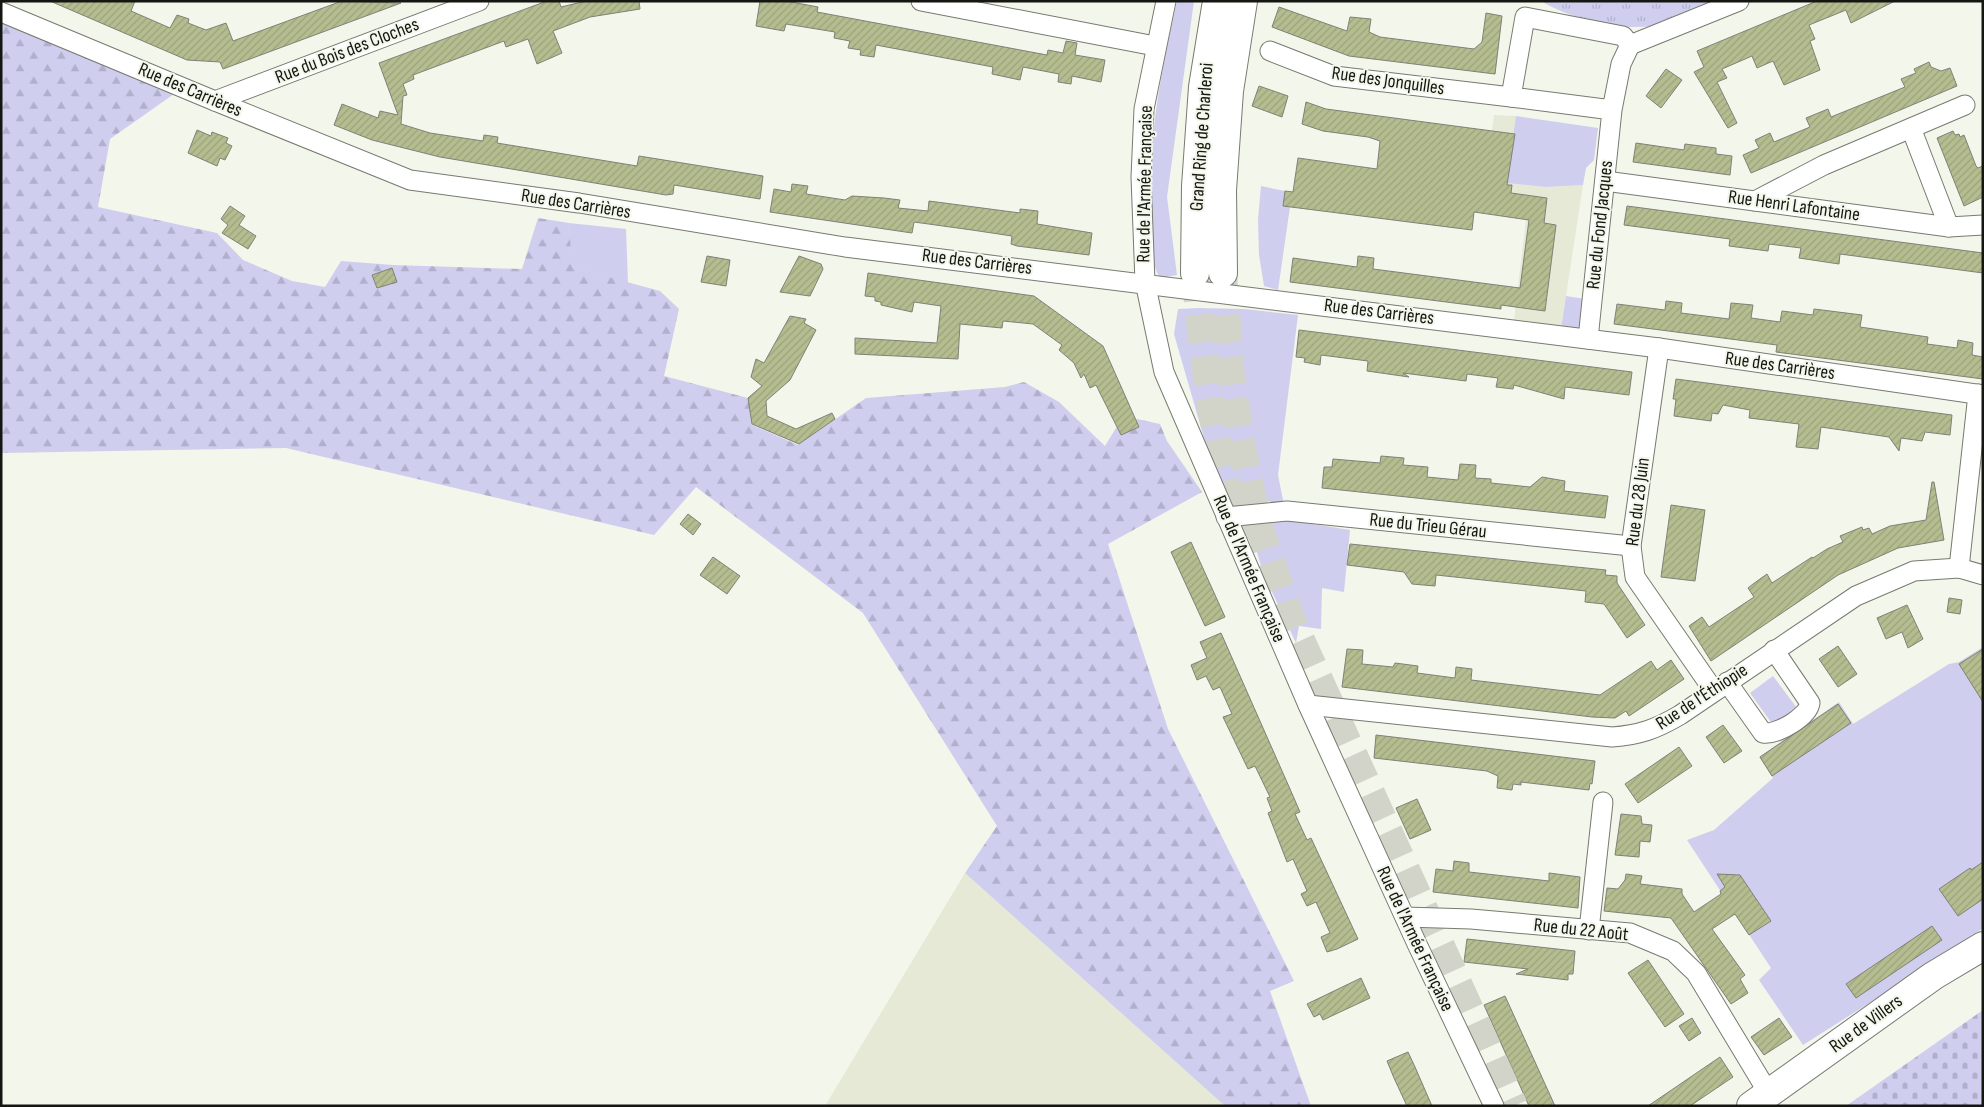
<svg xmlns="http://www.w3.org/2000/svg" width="1984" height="1107" font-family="'Sofia Sans Condensed',sans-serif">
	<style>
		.built { fill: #e6e9d6 }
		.grass { fill: #cfceef }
		.forest { fill: url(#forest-firs) }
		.cemetery { fill: url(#cemetery-stones) }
		.park { fill: url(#park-tufts) }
		.building { fill: url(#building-hatch); stroke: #7f8177 }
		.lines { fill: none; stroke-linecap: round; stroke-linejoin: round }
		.highway-tunnel { stroke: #d2d4ca; stroke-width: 28; stroke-dasharray: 28 14; stroke-linecap: butt }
		.street-casing { stroke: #787a6f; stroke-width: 21 }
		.secondary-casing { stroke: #787a6f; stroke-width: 30 }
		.highway-casing { stroke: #787a6f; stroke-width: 30 }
		.street { stroke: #fff; stroke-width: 19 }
		.secondary { stroke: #fff; stroke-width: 28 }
		.highway { stroke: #fff; stroke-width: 28 }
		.labels { text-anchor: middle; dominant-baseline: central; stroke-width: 4; stroke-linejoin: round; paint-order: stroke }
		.street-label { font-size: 19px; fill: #151612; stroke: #f3f6ea }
	</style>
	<defs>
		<pattern id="forest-firs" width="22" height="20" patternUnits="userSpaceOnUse" patternTransform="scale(1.25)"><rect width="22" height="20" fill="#cfceef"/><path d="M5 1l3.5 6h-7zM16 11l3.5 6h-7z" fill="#b1b0cc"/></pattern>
		<pattern id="cemetery-stones" width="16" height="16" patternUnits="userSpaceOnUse" patternTransform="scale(1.25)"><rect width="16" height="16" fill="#cfceef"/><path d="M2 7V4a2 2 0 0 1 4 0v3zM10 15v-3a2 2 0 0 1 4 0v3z" fill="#b1b0cc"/></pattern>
		<pattern id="park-tufts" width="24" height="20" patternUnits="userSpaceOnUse" patternTransform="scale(1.25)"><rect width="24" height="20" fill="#cfceef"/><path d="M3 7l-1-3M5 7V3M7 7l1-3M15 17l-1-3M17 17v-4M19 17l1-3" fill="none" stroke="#b1b0cc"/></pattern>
		<pattern id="building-hatch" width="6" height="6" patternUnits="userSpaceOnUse" patternTransform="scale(1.25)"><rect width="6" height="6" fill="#b5bd90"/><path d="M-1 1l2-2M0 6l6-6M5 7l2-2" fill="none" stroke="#9ba27b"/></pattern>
	</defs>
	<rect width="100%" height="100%" fill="#f3f6ea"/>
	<g class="built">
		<polygon points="1494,115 1516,116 1506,183 1546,187 1583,185 1561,329 1514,320 1526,219 1481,213"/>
		<polygon points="965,873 1225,1106 825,1106"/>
	</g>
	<g class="grass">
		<path d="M 1177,1 L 1194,1 L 1167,197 L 1177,275 L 1160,278 C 1150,262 1152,244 1151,226 C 1146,149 1160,76 1177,1 Z"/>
		<polygon points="1516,116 1598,128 1594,160 1586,168 1583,185 1546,187 1506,183"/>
		<polygon points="1261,186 1285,191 1283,205 1290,207 1278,290 1264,286 1259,255 1258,220"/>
		<polygon points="569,223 626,229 628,283 571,267"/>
		<polygon points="1566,296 1585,299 1580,331 1561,329"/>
		<polygon points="1199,308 1244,309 1298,315 1278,475 1284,505 1219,490 1174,334 1178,309"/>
		<polygon points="1288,520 1350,530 1344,592 1322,588 1321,629 1299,626 1296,643 1263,573 1250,528"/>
		<polygon points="1983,647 1983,928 1937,960 1803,1045 1759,980 1771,968 1687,840 1714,830 1773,778 1759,757 1839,702 1853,724 1949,664 1959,662"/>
		<polygon points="1773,676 1797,708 1773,725 1750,693"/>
	</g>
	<polygon class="forest" points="1,23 174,94 110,139 98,207 217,233 243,260 292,281 325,287 341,261 393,265 522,269 538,218 569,223 572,267 660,291 679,309 664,376 748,398 752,425 798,445 866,398 1005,387 1024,382 1059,402 1105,446 1116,428 1137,419 1160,424 1167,441 1202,492 1108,544 1168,729 1294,981 1270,991 1311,1106 1225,1106 965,873 997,826 863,613 696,487 654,535 286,448 1,453"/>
	<polygon class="cemetery" points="1983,1010 1983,1106 1846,1106"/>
	<path class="park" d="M 1541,1 L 1722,1 C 1705,8 1687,18 1668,23 C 1630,34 1575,21 1541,1 Z"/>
	<g class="building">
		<polygon points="50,1 135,1 131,11 170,28 177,15 189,19 188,23 206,30 226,23 233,41 342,1 401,3 223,69 220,62 187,60"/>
		<polygon points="547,1 559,1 561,7 586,1 639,1 640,9 590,17 553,31 562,53 537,64 528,39 506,47 504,41 413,75 414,79 403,84 407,95 403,96 401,124 430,133 483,141 484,135 498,137 497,143 637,166 639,156 763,176 760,199 674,185 673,194 666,195 440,157 372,140 334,125 342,104 378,118 380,111 398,115 379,63"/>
		<polygon points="760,1 786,1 818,7 817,12 1047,55 1048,50 1063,53 1066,41 1077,43 1075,55 1105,60 1101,82 1072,76 1071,84 1058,82 1059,74 1023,67 1020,80 992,74 993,67 876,45 874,57 860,55 861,50 848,48 850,41 834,38 835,32 786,24 784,31 756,26"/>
		<polygon points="1817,1 1895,1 1851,23 1846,10 1809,25 1815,39 1810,41 1820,70 1784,85 1773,61 1757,68 1752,56 1722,69 1727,78 1717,82 1737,123 1728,128 1694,72 1704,67 1697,51"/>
		<polygon points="1279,7 1347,31 1350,17 1371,19 1369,32 1380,37 1474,49 1482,42 1486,13 1502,16 1495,74 1349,56 1272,27"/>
		<polygon points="1929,62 1931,67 1941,71 1950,68 1957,86 1751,173 1743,155 1759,148 1755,140 1770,133 1774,142 1810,127 1806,118 1828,109 1831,117 1905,87 1901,79 1916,73 1914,69"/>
		<polygon points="1666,69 1682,80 1661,108 1646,96"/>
		<polygon points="1259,86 1288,96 1282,117 1252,106"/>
		<polygon points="1306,102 1326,109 1515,134 1507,185 1512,185 1511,193 1547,198 1544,223 1556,225 1545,311 1501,305 1501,309 1290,282 1293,258 1357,267 1358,256 1374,258 1373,269 1520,288 1529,220 1474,212 1472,230 1283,206 1285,191 1293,192 1298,158 1377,169 1380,141 1368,137 1323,131 1302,124"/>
		<polygon points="197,130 211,136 212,132 228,138 226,143 232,146 225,160 220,158 217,166 188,153"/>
		<polygon points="1953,131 1955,135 1959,134 1960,137 1964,135 1976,166 1978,168 1983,166 1983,197 1964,206 1937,138"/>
		<polygon points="1636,143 1684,150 1685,144 1716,148 1716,154 1732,156 1730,175 1633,162"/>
		<polygon points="792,184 808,186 806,194 845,200 852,196 884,198 900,200 898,208 928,211 929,201 1020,213 1020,209 1038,211 1037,224 1092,233 1089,255 1017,246 1011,244 1012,236 972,230 914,222 912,233 770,212 774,189 791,192"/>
		<polygon points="230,206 245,216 239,225 256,236 248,249 222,233 228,225 221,219"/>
		<polygon points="1627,206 1983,253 1983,273 1840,254 1839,264 1799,258 1801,248 1769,244 1768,251 1729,246 1730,239 1624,225"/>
		<polygon points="707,256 730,260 726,286 701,282"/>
		<polygon points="799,256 821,264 823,269 810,296 780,292"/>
		<polygon points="392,268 397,282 377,288 372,275"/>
		<polygon points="868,273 1034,296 1103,346 1139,427 1121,435 1096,385 1090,388 1084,374 1081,378 1074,363 1059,350 1062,345 1033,324 1003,321 1002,328 960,324 958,359 855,354 855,338 937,343 941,306 914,302 912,312 881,305 881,302 875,301 875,297 865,296"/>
		<polygon points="1666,301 1682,303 1681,313 1729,319 1731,303 1753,305 1751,318 1780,322 1782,311 1813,315 1814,309 1862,315 1860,327 1928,337 1927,344 1957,348 1958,340 1973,343 1972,355 1983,357 1983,379 1776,352 1777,345 1614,324 1617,304 1665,310"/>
		<polygon points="790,316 806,319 804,323 816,330 790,380 766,401 767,416 796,429 832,413 835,419 799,444 752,424 748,398 762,386 751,377 756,359 764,363"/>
		<polygon points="1299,330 1632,372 1629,395 1565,387 1564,399 1514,385 1513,389 1496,387 1498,378 1467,374 1466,381 1403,373 1409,377 1367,371 1368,361 1321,355 1320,365 1304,362 1305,358 1296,357"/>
		<polygon points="1676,379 1952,415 1950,435 1925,432 1922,441 1901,438 1899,451 1889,437 1821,427 1818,449 1796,447 1799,424 1749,418 1750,410 1723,405 1718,414 1712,413 1711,421 1674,416 1676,399 1673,399"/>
		<polygon points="1381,456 1404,458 1403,465 1428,467 1427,477 1458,480 1460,464 1476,465 1475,478 1491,479 1491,483 1530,487 1542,477 1565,481 1564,491 1608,496 1605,518 1322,488 1324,467 1332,467 1333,459 1380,463"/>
		<polygon points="1932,482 1934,482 1944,540 1898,548 1838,575 1711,661 1689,626 1702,617 1709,627 1754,597 1748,588 1753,584 1767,574 1772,583 1812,557 1813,558 1827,549 1843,542 1840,536 1862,527 1863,530 1869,528 1872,534 1890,526 1926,520"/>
		<polygon points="1671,505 1705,510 1695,581 1661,577"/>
		<polygon points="688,514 701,524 693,535 680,524"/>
		<polygon points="1191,542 1225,617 1205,626 1171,552"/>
		<polygon points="1350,544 1606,570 1605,575 1617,576 1617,583 1645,625 1627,638 1604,604 1585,602 1586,591 1436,575 1435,586 1412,584 1404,572 1347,565"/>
		<polygon points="713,557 740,576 727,594 700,575"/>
		<polygon points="1949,598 1962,600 1960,614 1947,612"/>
		<polygon points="1907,605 1923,639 1908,648 1902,632 1886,639 1877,618"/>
		<polygon points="1221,633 1290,789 1300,812 1295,814 1307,840 1311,838 1358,939 1337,949 1327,952 1321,937 1330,933 1316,902 1307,906 1301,894 1307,891 1293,859 1287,862 1268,813 1272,811 1267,798 1270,797 1255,766 1248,769 1223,717 1232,714 1220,687 1213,690 1206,676 1197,680 1191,665 1207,658 1200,642"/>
		<polygon points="1838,646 1857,674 1838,687 1819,659"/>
		<polygon points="1347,649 1363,650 1362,664 1393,667 1395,663 1418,666 1417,673 1455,678 1456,667 1472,669 1471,680 1600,695 1651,661 1657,670 1671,660 1684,679 1629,716 1626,711 1615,718 1592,717 1342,687"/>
		<polygon points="1983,649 1983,702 1959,664"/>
		<polygon points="1838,704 1851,723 1772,776 1760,757"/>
		<polygon points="1723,725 1742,751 1724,763 1706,737"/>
		<polygon points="1376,735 1595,761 1592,784 1590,783 1589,790 1521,782 1521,785 1513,784 1512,790 1497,788 1498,776 1487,771 1374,758"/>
		<polygon points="1679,747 1692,766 1638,803 1625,784"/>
		<polygon points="1417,799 1431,830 1410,839 1396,808"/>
		<polygon points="1621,814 1641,816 1642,824 1652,825 1650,842 1640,841 1639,857 1615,855"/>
		<polygon points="1454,861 1469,863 1469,872 1549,881 1549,873 1580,877 1578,908 1433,892 1436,869 1453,871"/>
		<polygon points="1983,862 1983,899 1958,916 1939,889 1970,868 1971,870"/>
		<polygon points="1626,874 1642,876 1640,884 1682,889 1682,894 1694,912 1721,894 1720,891 1725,887 1717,874 1740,875 1771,921 1749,935 1735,914 1712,929 1745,975 1740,979 1748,993 1731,1004 1671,918 1604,911 1607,888 1618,889 1625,880"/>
		<polygon points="1932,926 1942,940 1856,998 1846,984"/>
		<polygon points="1467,939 1575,951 1573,974 1568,974 1568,980 1516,974 1528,969 1464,962"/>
		<polygon points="1648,960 1684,1014 1665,1027 1628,973"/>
		<polygon points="1361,978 1370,998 1323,1020 1320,1014 1314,1017 1307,1004"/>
		<polygon points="1505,996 1555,1106 1529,1106 1512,1068 1484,1005"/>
		<polygon points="1692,1018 1701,1033 1689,1041 1679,1026"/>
		<polygon points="1779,1018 1792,1037 1764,1055 1751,1037"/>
		<polygon points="1408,1052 1415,1067 1432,1106 1407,1106 1394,1078 1387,1061"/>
		<polygon points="1720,1057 1733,1077 1690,1106 1648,1106"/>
	</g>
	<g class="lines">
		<g class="highway-tunnel">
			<path d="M 1195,273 C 1204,363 1215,455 1242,542"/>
			<polyline points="1223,273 1230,367 1239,431 1257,521 1290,616 1514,1106"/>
		</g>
		<defs>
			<g id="street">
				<polyline points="921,1 1155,46"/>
				<polyline points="1166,1 1144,109 1141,177 1145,282 1164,372 1308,705 1417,944 1494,1106"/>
				<polyline points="1,12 215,101 410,180 579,203 845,247 1659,348 1983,395"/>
				<polyline points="1630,45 1739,1"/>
				<polyline points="1270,51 1334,76 1511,97"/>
				<polyline points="215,101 479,1"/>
				<polyline points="1911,128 1949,227"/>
				<polyline points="1605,181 1949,227 1983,225"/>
				<polyline points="1755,201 1824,165 1965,105"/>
				<polyline points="1588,339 1612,110 1621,64 1630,45 1623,36 1525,17 1511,97 1612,110"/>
				<polyline points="1659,348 1631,546 1635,577 1714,691"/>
				<polyline points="1226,517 1287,511 1631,546"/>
				<polyline points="1959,568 1978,394"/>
				<path d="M 1727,682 L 1763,733 C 1777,735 1808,717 1810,703 L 1774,650"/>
				<path d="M 1308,705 L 1612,737 C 1640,735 1656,729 1680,715 L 1856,596 L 1914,571 L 1959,568 L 1983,575"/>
				<polyline points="1405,917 1471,919 1630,933 1673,951 1696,973 1769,1094"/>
				<polyline points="1589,930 1603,802"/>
			</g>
			<polyline id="secondary" points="1751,1106 1933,976 1983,946"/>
			<g id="highway">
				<polyline points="1195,273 1196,186 1203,87 1217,1"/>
				<polyline points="1223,273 1222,190 1229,91 1243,1"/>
			</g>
		</defs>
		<use href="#street" class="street-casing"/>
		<use href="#secondary" class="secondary-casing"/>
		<use href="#highway" class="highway-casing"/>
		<use href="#street" class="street"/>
		<use href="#secondary" class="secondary"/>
		<use href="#highway" class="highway"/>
	</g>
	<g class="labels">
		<g class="street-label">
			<text transform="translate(347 51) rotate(-21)">Rue du Bois des Cloches</text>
			<text transform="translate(1388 81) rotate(8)">Rue des Jonquilles</text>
			<text transform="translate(190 90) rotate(23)">Rue des Carrières</text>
			<text transform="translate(1202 137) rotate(-86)">Grand Ring de Charleroi</text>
			<text transform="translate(1145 184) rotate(-89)">Rue de l'Armée Française</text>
			<text transform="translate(576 204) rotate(9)">Rue des Carrières</text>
			<text transform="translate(1794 206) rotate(8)">Rue Henri Lafontaine</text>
			<text transform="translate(1600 225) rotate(-84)">Rue du Fond Jacques</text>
			<text transform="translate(977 262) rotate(7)">Rue des Carrières</text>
			<text transform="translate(1379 312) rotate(7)">Rue des Carrières</text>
			<text transform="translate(1780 366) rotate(8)">Rue des Carrières</text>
			<text transform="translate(1638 502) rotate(-83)">Rue du 28 Juin</text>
			<text transform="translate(1428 526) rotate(6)">Rue du Trieu Gérau</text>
			<text transform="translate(1249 569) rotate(67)">Rue de l'Armée Française</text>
			<text transform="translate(1702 697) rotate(-33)">Rue de l'Éthiopie</text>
			<text transform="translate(1581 930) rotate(6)">Rue du 22 Août</text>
			<text transform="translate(1415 939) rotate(65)">Rue de l'Armée Française</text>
			<text transform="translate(1866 1024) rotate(-36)">Rue de Villers</text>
		</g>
	</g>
	<rect width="1984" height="1107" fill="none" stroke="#151612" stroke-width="5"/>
</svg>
